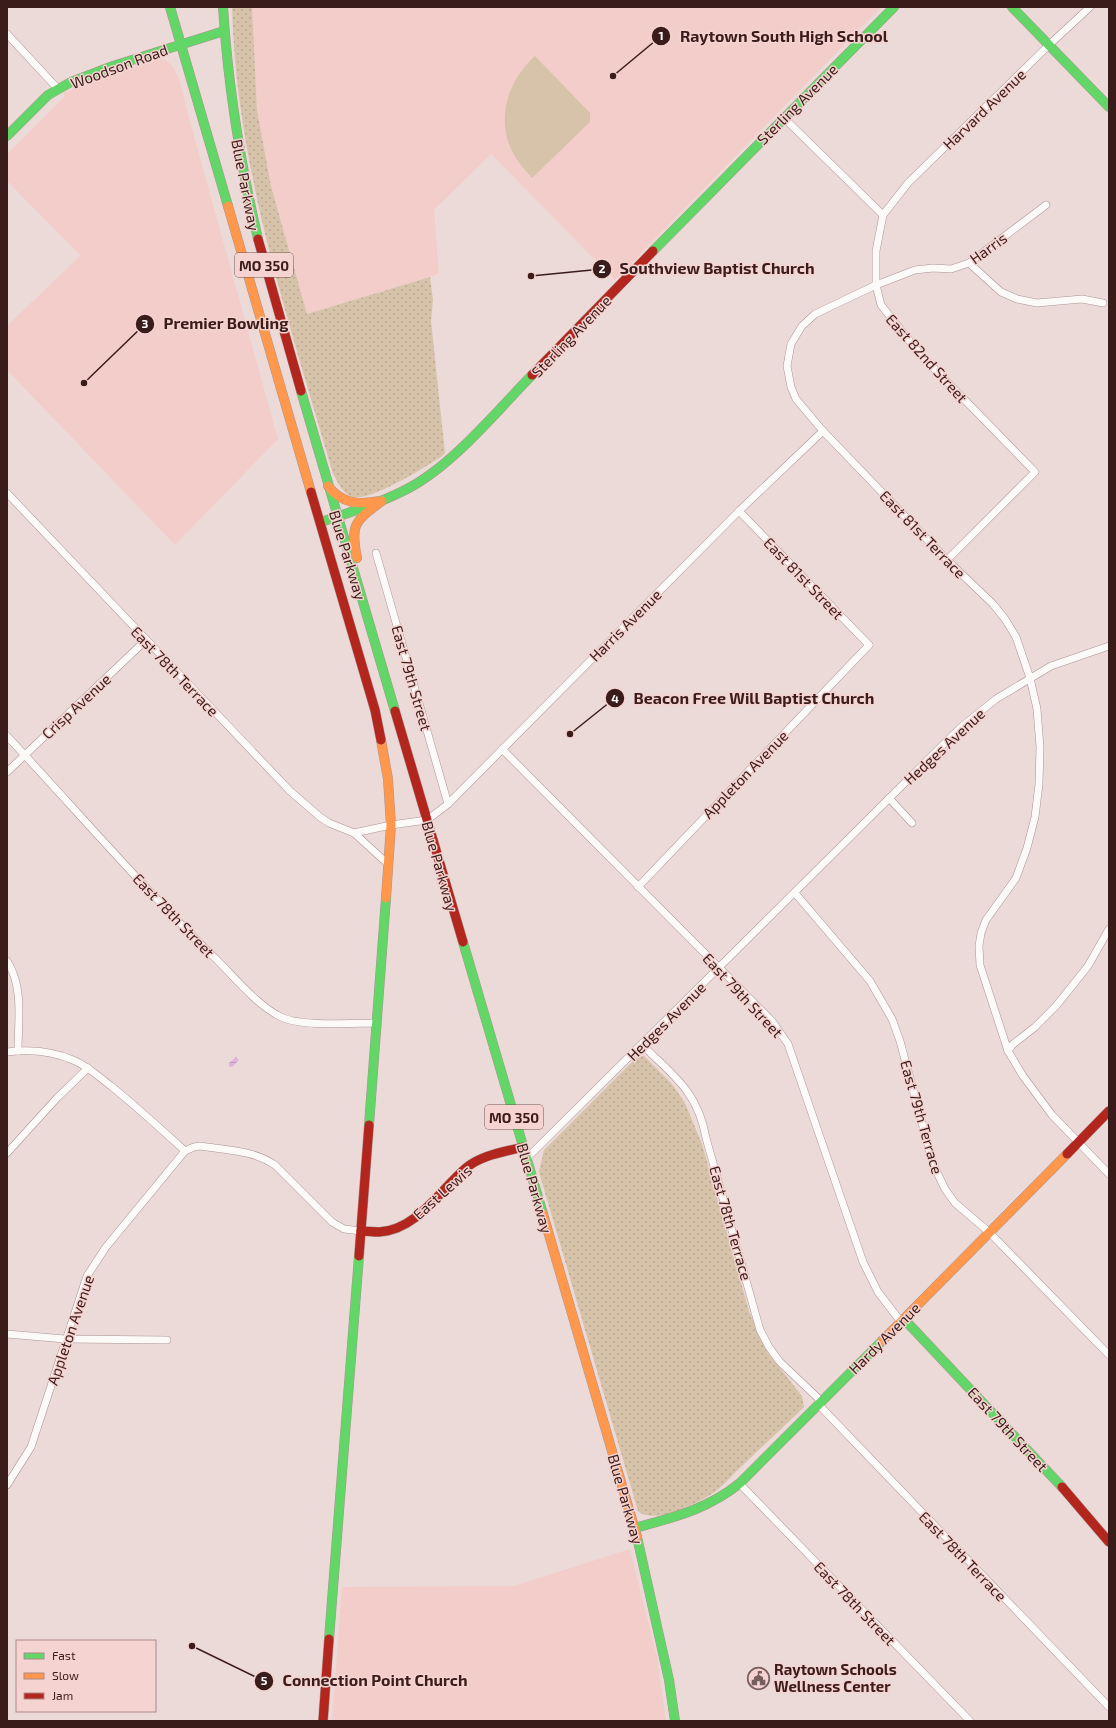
<svg xmlns="http://www.w3.org/2000/svg" width="1116" height="1728" font-family="'Exo 2',sans-serif">
	<style>
		.built { fill: #f3cdca }
		.grass { fill: url(#grass-dots) }
		.pitch { fill: #d7c3aa }
		.water { fill: url(#water-rules) }
		.lines { fill: none; stroke-linecap: round; stroke-linejoin: round }
		.street-casing { stroke: #a99492; stroke-width: 8 }
		.fast-casing { stroke: #a99492; stroke-width: 10 }
		.slow-casing { stroke: #a99492; stroke-width: 10 }
		.jam-casing { stroke: #a99492; stroke-width: 10 }
		.street { stroke: #fcf9f9; stroke-width: 7 }
		.fast { stroke: #63d668; stroke-width: 9 }
		.slow { stroke: #ff974d; stroke-width: 9 }
		.jam { stroke: #b3261e; stroke-width: 9 }
		.labels { text-anchor: middle; dominant-baseline: central; stroke-width: 3; stroke-linejoin: round; paint-order: stroke }
		.shield { fill: #f4d3d0; stroke: #725351; stroke-width: 1 }
		.shield-label { font-size: 14px; font-weight: bold; fill: #3a1c1a }
		.street-label { font-size: 15px; fill: #3a1c1a; stroke: #f4d3d0 }
		.poi-label { font-size: 15px; font-weight: bold; fill: #3a1c1a; stroke: #f4d3d0; text-anchor: start }
		.leader { fill: none; stroke: #3a1c1a; stroke-width: 1.5 }
		.callout-dot { fill: #3a1c1a; stroke: #f4d3d0; stroke-width: 1.5 }
		.mark-label { font-size: 12px; text-anchor: middle; font-weight: bold; fill: #fff }
		.callout-label { font-size: 16px; text-anchor: middle; font-weight: bold; fill: #3a1c1a; stroke: #f4d3d0; stroke-width: 3; stroke-linejoin: round; paint-order: stroke }
	</style>
	<defs>
		<pattern id="grass-dots" width="8" height="8" patternUnits="userSpaceOnUse"><rect width="8" height="8" fill="#d7c3aa"/><path d="M2 2h.1M6 6h.1" fill="none" stroke="#b9a792" stroke-width="1.8" stroke-linecap="round"/></pattern>
		<pattern id="water-rules" width="6" height="5" patternUnits="userSpaceOnUse"><rect width="6" height="5" fill="#dfb4dc"/><path d="M0 2.5h6" fill="none" stroke="#c09abc"/></pattern>
	</defs>
	<rect width="100%" height="100%" fill="#ecdad8"/>
	<g class="built">
		<polygon points="252,7 881,7 615,280 491,154 434,210 439,274 307,314 271,186 257,110"/>
		<polygon points="161,59 166,60 173,67 180,81 189,118 278,439 175,545 7,370 7,326 80,256 84,259 7,181 7,154 64,97 64,92"/>
		<polygon points="630,1549 657,1657 666,1721 332,1721 342,1587 514,1586"/>
	</g>
	<g class="grass">
		<path d="M 232,7 L 252,7 L 257,110 L 271,186 L 307,314 L 430,277 L 433,300 L 431,321 L 445,453 L 441,457 C 425,467 366,505 350,496 C 341,491 338,482 333,474 C 289,321 236,168 232,7 Z"/>
		<path d="M 638,1056 L 644,1056 L 672,1084 L 685,1103 L 702,1144 L 749,1311 L 767,1352 L 802,1396 L 804,1407 L 801,1410 C 782,1428 762,1447 743,1465 C 734,1473 726,1483 716,1491 C 701,1502 654,1526 638,1511 L 539,1172 L 544,1150 Z"/>
	</g>
	<path class="pitch" d="M 535,56 L 590,113 L 590,122 L 532,178 C 528,173 524,169 520,164 C 493,129 504,84 535,56 Z"/>
	<polygon class="water" points="236,1057 239,1060 232,1067 229,1066 229,1063"/>
	<g class="lines">
		<defs>
			<g id="street">
				<polyline points="7,34 58,89"/>
				<polyline points="784,118 883,215"/>
				<polyline points="1046,205 969,263 951,269 933,268 915,270 876,285 815,314 802,326 791,344 787,366 791,387 796,399 823,431 947,560 993,604 1005,619 1016,637 1030,678 1037,709 1040,747 1039,784 1035,817 1027,848 1016,878 986,920 981,933 979,946 980,965 1008,1051 1023,1076 1052,1115 1109,1174"/>
				<polyline points="969,263 1001,292 1017,299 1037,303 1082,299 1103,303"/>
				<polyline points="7,493 290,791 320,817 329,823 354,833 388,864"/>
				<polyline points="739,511 869,645"/>
				<polyline points="376,553 448,804"/>
				<polyline points="947,560 1035,472 920,354 881,305 876,285 876,251 883,215 908,183 1049,45 1090,7"/>
				<path d="M 7,736 C 77,811 144,889 218,961 C 236,979 258,1006 281,1017 C 302,1027 352,1023 376,1023"/>
				<polyline points="502,749 772,1021 788,1044 863,1262 878,1292 901,1322"/>
				<polyline points="7,772 146,640"/>
				<polyline points="889,798 912,823"/>
				<polyline points="354,833 391,825 427,820 448,804 739,511 823,431"/>
				<polyline points="638,887 869,645"/>
				<polyline points="795,893 870,981 892,1019 900,1041 933,1164 945,1189 955,1203 989,1232 1109,1355"/>
				<path d="M 7,961 C 24,987 18,1022 18,1051"/>
				<path d="M 642,1045 C 674,1076 698,1092 706,1138 L 760,1330 L 769,1347 L 780,1362 L 821,1401"/>
				<polyline points="1008,1051 1012,1045 1035,1027 1056,1006 1088,966 1109,929"/>
				<path d="M 7,1052 C 30,1049 52,1051 73,1060 C 88,1066 99,1077 111,1086 C 137,1107 161,1129 185,1151"/>
				<polyline points="7,1153 57,1098 88,1068"/>
				<polyline points="526,1159 960,728 996,699 1051,666 1109,646"/>
				<polyline points="7,1334 65,1339 167,1340"/>
				<polyline points="818,1404 1109,1707"/>
				<polyline points="740,1484 970,1721"/>
				<path d="M 7,1485 L 31,1447 L 87,1276 L 106,1247 L 185,1151 L 194,1147 L 200,1146 C 226,1150 253,1150 275,1165 L 332,1222 L 344,1229 L 361,1231"/>
			</g>
			<g id="fast">
				<polyline points="170,7 228,206"/>
				<path d="M 223,7 C 228,86 240,162 258,239"/>
				<polyline points="1012,7 1109,107"/>
				<polyline points="7,136 48,95 71,82 113,66 224,31"/>
				<polyline points="653,251 894,7"/>
				<polyline points="301,391 395,711"/>
				<path d="M 321,522 C 348,513 375,505 401,492 C 449,470 495,413 532,375"/>
				<polyline points="463,942 543,1214"/>
				<polyline points="369,1125 386,898"/>
				<polyline points="904,1319 1062,1487"/>
				<path d="M 635,1528 C 675,1517 708,1509 740,1483 L 882,1341"/>
				<polyline points="637,1537 669,1680 675,1721"/>
				<polyline points="329,1639 359,1256"/>
			</g>
			<g id="slow">
				<polyline points="228,206 311,492"/>
				<path d="M 328,486 C 342,504 359,505 380,501"/>
				<path d="M 357,558 C 350,524 355,521 382,501"/>
				<polyline points="381,740 388,779 391,825 386,898"/>
				<polyline points="543,1214 637,1537"/>
				<polyline points="882,1341 1067,1154"/>
			</g>
			<g id="jam">
				<polyline points="258,239 301,391"/>
				<polyline points="532,375 653,251"/>
				<polyline points="311,492 375,710 381,740"/>
				<polyline points="395,711 463,942"/>
				<polyline points="1067,1154 1109,1111"/>
				<path d="M 361,1231 C 367,1231 373,1232 379,1232 C 417,1230 440,1190 466,1168 C 481,1155 504,1152 523,1147"/>
				<polyline points="359,1256 369,1125"/>
				<polyline points="1062,1487 1109,1542"/>
				<polyline points="323,1721 329,1639"/>
			</g>
		</defs>
		<use href="#street" class="street-casing"/>
		<use href="#fast" class="fast-casing"/>
		<use href="#slow" class="slow-casing"/>
		<use href="#jam" class="jam-casing"/>
		<use href="#street" class="street"/>
		<use href="#fast" class="fast"/>
		<use href="#slow" class="slow"/>
		<use href="#jam" class="jam"/>
	</g>
	<defs>
		<symbol id="civic-ring" viewBox="-11 -11 22 22"><circle r="9.5" fill="#f4d3d0" stroke="#785e5c" stroke-width="1.5"/><path d="M-.6-6.5H3V-4.5H.6V-3L4-1V1h2V6H-6V1h2V-1L-.6-3ZM-1.2 2.5V6h2.4V2.5Z" fill="#785e5c"/></symbol>
	</defs>
	<g fill-rule="evenodd">
		<use href="#civic-ring" x="746" y="1666" width="25" height="25"/>
	</g>
	<g class="labels">
		<g class="shield">
			<rect x="235" y="253" width="58" height="24" rx="3"/>
			<rect x="485" y="1105" width="58" height="24" rx="3"/>
		</g>
		<g class="shield-label">
			<text x="264" y="265">MO 350</text>
			<text x="514" y="1117">MO 350</text>
		</g>
		<g class="street-label">
			<text transform="translate(119 66) rotate(-20)">Woodson Road</text>
			<text transform="translate(797 104) rotate(-45)">Sterling Avenue</text>
			<text transform="translate(984 109) rotate(-44)">Harvard Avenue</text>
			<text transform="translate(246 185) rotate(79)">Blue Parkway</text>
			<text transform="translate(988 248) rotate(-36)">Harris</text>
			<text transform="translate(571 336) rotate(-46)">Sterling Avenue</text>
			<text transform="translate(927 358) rotate(48)">East 82nd Street</text>
			<text transform="translate(923 534) rotate(46)">East 81st Terrace</text>
			<text transform="translate(348 555) rotate(73)">Blue Parkway</text>
			<text transform="translate(804 578) rotate(46)">East 81st Street</text>
			<text transform="translate(625 625) rotate(-45)">Harris Avenue</text>
			<text transform="translate(175 671) rotate(46)">East 78th Terrace</text>
			<text transform="translate(412 678) rotate(74)">East 79th Street</text>
			<text transform="translate(76 706) rotate(-43)">Crisp Avenue</text>
			<text transform="translate(944 746) rotate(-43)">Hedges Avenue</text>
			<text transform="translate(745 774) rotate(-46)">Appleton Avenue</text>
			<text transform="translate(440 866) rotate(74)">Blue Parkway</text>
			<text transform="translate(174 915) rotate(46)">East 78th Street</text>
			<text transform="translate(743 995) rotate(47)">East 79th Street</text>
			<text transform="translate(666 1021) rotate(-45)">Hedges Avenue</text>
			<text transform="translate(922 1117) rotate(74)">East 79th Terrace</text>
			<text transform="translate(535 1188) rotate(74)">Blue Parkway</text>
			<text transform="translate(442 1192) rotate(-42)">East Lewis</text>
			<text transform="translate(731 1223) rotate(74)">East 78th Terrace</text>
			<text transform="translate(70 1330) rotate(-71)">Appleton Avenue</text>
			<text transform="translate(884 1338) rotate(-45)">Hardy Avenue</text>
			<text transform="translate(1008 1429) rotate(47)">East 79th Street</text>
			<text transform="translate(626 1499) rotate(74)">Blue Parkway</text>
			<text transform="translate(963 1556) rotate(46)">East 78th Terrace</text>
			<text transform="translate(855 1603) rotate(46)">East 78th Street</text>
		</g>
		<g class="poi-label">
			<text x="774" y="1669">Raytown Schools<tspan x="774" dy="17">Wellness Center</tspan></text>
		</g>
	</g>
	<path class="leader" d="M613 76L661 36M531 276L602 269M84 383L145 324M570 734L615 698M192 1646L264 1681"/>
	<g class="callout-dot">
		<circle cx="613" cy="76" r="4"/>
		<circle cx="531" cy="276" r="4"/>
		<circle cx="84" cy="383" r="4"/>
		<circle cx="570" cy="734" r="4"/>
		<circle cx="192" cy="1646" r="4"/>
		<circle cx="661" cy="36" r="10"/>
		<circle cx="602" cy="269" r="10"/>
		<circle cx="145" cy="324" r="10"/>
		<circle cx="615" cy="698" r="10"/>
		<circle cx="264" cy="1681" r="10"/>
	</g>
	<g class="mark-label">
		<text x="661" y="40">1</text>
		<text x="602" y="273">2</text>
		<text x="145" y="328">3</text>
		<text x="615" y="703">4</text>
		<text x="264" y="1685">5</text>
	</g>
	<g class="callout-label">
		<text x="784" y="42">Raytown South High School</text>
		<text x="717" y="274">Southview Baptist Church</text>
		<text x="226" y="329">Premier Bowling</text>
		<text x="754" y="704">Beacon Free Will Baptist Church</text>
		<text x="375" y="1686">Connection Point Church</text>
	</g>
	<rect width="1116" height="1728" fill="none" stroke="#3a1c1a" stroke-width="16"/>
	<rect x="16" y="1640" width="140" height="72" fill="#f4d3d0" stroke="#aa8a87"/>
	<rect x="24" y="1653" width="20" height="6" fill="#63d668" stroke="#aa8a87"/>
	<text x="52" y="1660" font-size="12" fill="#3a1c1a">Fast</text>
	<rect x="24" y="1673" width="20" height="6" fill="#ff974d" stroke="#aa8a87"/>
	<text x="52" y="1680" font-size="12" fill="#3a1c1a">Slow</text>
	<rect x="24" y="1693" width="20" height="6" fill="#b3261e" stroke="#aa8a87"/>
	<text x="52" y="1700" font-size="12" fill="#3a1c1a">Jam</text>
</svg>
